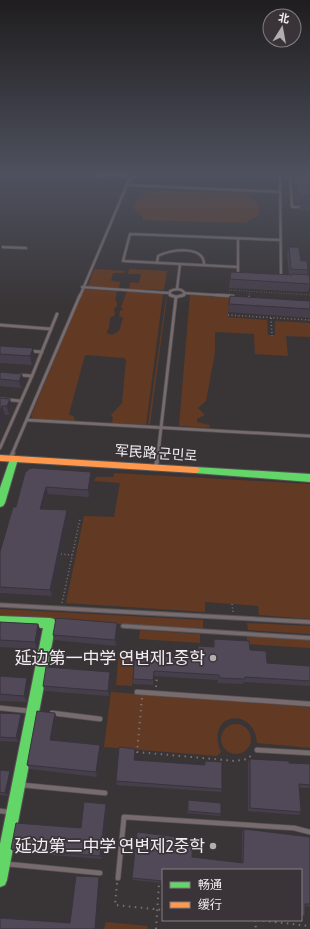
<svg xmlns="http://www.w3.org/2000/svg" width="310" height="929" font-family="'Asap Condensed','Noto Sans SC','Noto Sans KR',sans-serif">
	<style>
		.green { fill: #623923 }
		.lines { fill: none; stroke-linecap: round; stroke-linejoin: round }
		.lane-far3-casing { stroke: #565355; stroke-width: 3.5 }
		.lane-far2-casing { stroke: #565355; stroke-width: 4 }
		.lane-far1-casing { stroke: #565355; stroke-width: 5.5 }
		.lane-casing { stroke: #565355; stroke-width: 6 }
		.fast-casing { stroke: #565355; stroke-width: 2 }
		.slow-casing { stroke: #565355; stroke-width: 2 }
		.path-far2 { stroke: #7a7173; stroke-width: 1; stroke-dasharray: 0.5 2; stroke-linecap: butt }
		.path-far1 { stroke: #7a7173; stroke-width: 1.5; stroke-dasharray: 1 2.5; stroke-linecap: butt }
		.path { stroke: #7a7173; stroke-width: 2; stroke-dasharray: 1.5 4.5; stroke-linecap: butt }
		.lane-far3 { stroke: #776b6d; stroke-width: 2 }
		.lane-far2 { stroke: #776b6d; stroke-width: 2.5 }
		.lane-far1 { stroke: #776b6d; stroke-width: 3.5 }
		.lane { stroke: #776b6d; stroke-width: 4.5 }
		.fast { fill: #63d668; fill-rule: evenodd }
		.slow { fill: #ff974d; fill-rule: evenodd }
		.wall { fill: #463f4b }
		.shaded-wall { fill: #39333d }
		.building { fill: #514957; stroke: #39333d }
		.poi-dot { fill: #b1adb0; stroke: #3a3438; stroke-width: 1.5 }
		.labels { text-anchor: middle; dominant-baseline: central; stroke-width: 3.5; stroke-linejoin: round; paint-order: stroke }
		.street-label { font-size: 14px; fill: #f2eef1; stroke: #3a3438 }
		.near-poi-label { font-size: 17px; fill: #f2eef1; stroke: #3a3438; text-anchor: end }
	</style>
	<rect width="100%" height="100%" fill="#393537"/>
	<g class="green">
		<path d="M 167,191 L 251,194 L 251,196 L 247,196 C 257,200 263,206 258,216 L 247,221 L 247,223 L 143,220 L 143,217 L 137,213 L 133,208 C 136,193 154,191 167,191 Z"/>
		<polygon points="94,269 125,271 125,273 113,273 111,281 120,282 119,288 88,286"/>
		<polygon points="129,269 167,271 164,290 129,289 130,282 139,283 141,274 128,274"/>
		<polygon points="84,289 117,291 115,301 117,302 117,306 114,309 115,315 110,318 109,328 107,331 107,333 112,335 119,331 123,318 119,316 120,311 123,310 121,307 127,291 163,294 146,425 112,423 113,418 111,415 122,403 126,360 124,358 85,355 69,414 74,417 75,421 34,419 31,416"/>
		<polygon points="190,295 229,298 228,317 267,320 268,335 275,335 275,321 310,323 310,337 286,336 288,356 255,354 254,334 215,332 215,352 206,401 198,408 205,415 197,419 197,422 210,425 209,428 179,426"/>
		<polygon points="166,297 167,297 150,424 148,425"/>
		<polygon points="114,473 310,484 310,619 259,615 258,606 205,602 205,612 66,603 84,516 114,517 120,483 94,481 96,477 113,477"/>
		<polygon points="0,609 203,620 203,629 0,617"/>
		<polygon points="247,623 310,626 310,634 248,630"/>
		<polygon points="140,630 200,634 200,643 139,639"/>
		<polygon points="247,635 310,639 310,648 247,644"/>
		<polygon points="119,651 135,652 132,686 116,685"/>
		<path d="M 111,692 L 310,707 L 310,748 L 257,743 C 254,705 204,713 221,752 L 217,756 L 104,747 Z"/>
		<circle cx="236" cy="739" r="15"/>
		<polygon points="106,922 148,926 147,929 104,929"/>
	</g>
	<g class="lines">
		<defs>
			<g id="lane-far3">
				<polyline points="280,175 281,277"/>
				<polyline points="290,175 292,207 310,207"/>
				<polyline points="97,176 129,175"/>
				<polyline points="127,185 280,192"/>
				<polyline points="238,239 238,275"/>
				<polyline points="0,247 26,248"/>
				<path d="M 157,263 L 158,256 C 170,249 205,245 204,265"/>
				<polyline points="238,267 123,261 130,234 280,240"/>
				<polyline points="82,287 169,293"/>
				<polyline points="177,289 180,264"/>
				<polyline points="184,293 232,296"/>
				<polyline points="80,296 129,180 140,175"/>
				<path d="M 173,296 L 170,295 L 170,291 C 175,289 180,288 184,292 L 184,295 L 180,296"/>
			</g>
			<g id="lane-far2">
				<polyline points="170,295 176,297 184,295"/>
				<polyline points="216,295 233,296"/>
				<polyline points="0,325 51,329"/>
				<polyline points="30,351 42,352"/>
				<polyline points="20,375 32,376"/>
				<polyline points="0,399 21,401"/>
				<polyline points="27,420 310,436"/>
				<polyline points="0,448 32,376 57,314"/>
				<polyline points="12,454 80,295"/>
				<polyline points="158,454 176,297"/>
			</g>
			<g id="lane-far1">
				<polyline points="10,459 13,453"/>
				<polyline points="156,467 158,453"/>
				<polyline points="0,605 310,622"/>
				<polyline points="123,626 310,638"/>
			</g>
			<g id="lane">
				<polyline points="137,692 310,704"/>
				<polyline points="0,708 30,711"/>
				<polyline points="52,713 100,719"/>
				<polyline points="257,750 310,753"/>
				<polyline points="22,785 105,793"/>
				<polyline points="0,811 9,812"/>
				<polyline points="7,864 100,873"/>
				<polyline points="118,878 124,817 294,828 310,832"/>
			</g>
			<g id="fast">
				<polygon points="14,456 18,459 5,503 3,506 0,507 0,488 10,459"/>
				<polygon points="195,467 310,474 310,482 195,473 192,472 190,470 192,468"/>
				<polygon points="0,616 50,618 54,619 56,623 7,880 5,885 0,887 0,844 43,628 0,626"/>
			</g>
			<polygon id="slow" points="0,455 195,467 198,468 200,470 198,472 195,473 0,461"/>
		</defs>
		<use href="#lane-far3" class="lane-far3-casing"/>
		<use href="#lane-far2" class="lane-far2-casing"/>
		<use href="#lane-far1" class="lane-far1-casing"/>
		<use href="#lane" class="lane-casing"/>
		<use href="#fast" class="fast-casing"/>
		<use href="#slow" class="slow-casing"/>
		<g class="path-far2">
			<polyline points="229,290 310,295"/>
			<polyline points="249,296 250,291"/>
		</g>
		<g class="path-far1">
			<polyline points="249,297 249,295"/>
			<polyline points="228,315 310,320"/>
			<polyline points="271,318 272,336"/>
			<polyline points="61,554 72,555"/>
			<polyline points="62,603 80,519"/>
			<polyline points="232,604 233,612"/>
		</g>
		<g class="path">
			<polyline points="156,687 157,677"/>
			<polyline points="142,698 137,752 235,761 247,759 253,754"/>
			<polyline points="117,883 115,905 163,910"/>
			<polyline points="255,920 256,929"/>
			<polyline points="257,920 310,926"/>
			<polyline points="156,929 159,883"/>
		</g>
		<use href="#lane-far3" class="lane-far3"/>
		<use href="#lane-far2" class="lane-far2"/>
		<use href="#lane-far1" class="lane-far1"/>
		<use href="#lane" class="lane"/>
		<use href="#fast" class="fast"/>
		<use href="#slow" class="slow"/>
	</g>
	<g class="wall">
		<polygon points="293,175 310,175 310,211 300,211 299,210 300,205 297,204 294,196 296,190 293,184 294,176 296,176 293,176"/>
		<polygon points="289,247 308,270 307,275 310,284 308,292 229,288 231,272 289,275 287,255"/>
		<polygon points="230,296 310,301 310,318 228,312"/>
		<polygon points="0,346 35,357 32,365 0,363"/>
		<polygon points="0,372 24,381 21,388 0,386"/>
		<polygon points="0,398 10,399 12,408 9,415 5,415 0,427"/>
		<polygon points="91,472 92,479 89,497 48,494 43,509 69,517 52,596 0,593 0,552 16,507 25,473"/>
		<polygon points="0,622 38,624 41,632 37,649 0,647"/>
		<polygon points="117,623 118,629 116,646 54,640 53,635"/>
		<polygon points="214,639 250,650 267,663 310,666 310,686 244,682 243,684 218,683 218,680 154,676 153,685 133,684 133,679 155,657 197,659 198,646 213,647"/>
		<polygon points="0,676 30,685 27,702 0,701"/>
		<polygon points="111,677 109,696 45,691 43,686"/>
		<polygon points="0,713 23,719 19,742 0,741"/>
		<polygon points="57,718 53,740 101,750 97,777 30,769 27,765"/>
		<polygon points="135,749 134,760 204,765 205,761 222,789 221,792 117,785 116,781"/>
		<polygon points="250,759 289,763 310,764 310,788 299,788 301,812 299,815 248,811 248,762"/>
		<polygon points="0,770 12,775 8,796 0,795"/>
		<polygon points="188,800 221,814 220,816 187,813"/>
		<polygon points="107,808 102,859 14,852 11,849 81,828"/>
		<polygon points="244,829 310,837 310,907 305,906 305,916 301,917 301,870 163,870 163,883 133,880 132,878 192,857 242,863 242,832"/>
	</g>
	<g class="shaded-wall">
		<polygon points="1,243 2,250 0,256 0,246"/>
		<polygon points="33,348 35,357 32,365 30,356"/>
		<polygon points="22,374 24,381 21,388 19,381"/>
		<polygon points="10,399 12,408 9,415 7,406"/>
		<polygon points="2,406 5,415 0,427 0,412"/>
		<polygon points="91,472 92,479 89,497 88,490"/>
		<polygon points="46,487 48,494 41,515 40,509"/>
		<polygon points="67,510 69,517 52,596 50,590"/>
		<polygon points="117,623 118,629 116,646 115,640"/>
		<polygon points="38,624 41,632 37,649 35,642"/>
		<polygon points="110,672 111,677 109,696 108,691"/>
		<polygon points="27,678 30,685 27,702 24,696"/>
		<polygon points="55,713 57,718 52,745 50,740"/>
		<polygon points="21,714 23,719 19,742 16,738"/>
		<polygon points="100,745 101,750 97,777 96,772"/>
		<polygon points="10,771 12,775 8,796 5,793"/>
		<polygon points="106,804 107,808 102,859 100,856"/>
		<polygon points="99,877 101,880 97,929 95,929"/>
	</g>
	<g class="building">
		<polygon points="298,175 310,175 310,196 299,196 296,188 299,188 294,176 298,176"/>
		<rect x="301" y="201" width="9" height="2"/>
		<polygon points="289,247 299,247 301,261 307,261 308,270 291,269"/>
		<polygon points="231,272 292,275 292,274 309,275 310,284 230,279"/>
		<polygon points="230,296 310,301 310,309 229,304"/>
		<polygon points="0,346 33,348 30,356 0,354"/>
		<polygon points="0,372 22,374 19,381 0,379"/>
		<polygon points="0,398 10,399 7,406 2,406 0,412"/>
		<polygon points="33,468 91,472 88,490 46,487 40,509 67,510 50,590 0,587 0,552 13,507 16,507 25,473 29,469"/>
		<polygon points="56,618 117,623 115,640 53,635"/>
		<polygon points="0,622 38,624 35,642 0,640"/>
		<polygon points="214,639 249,641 250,650 266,651 267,663 310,666 310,681 245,677 245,679 220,678 219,675 154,671 153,680 133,679 135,651 155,652 155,656 198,659 198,646 214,647"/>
		<polygon points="46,667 110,672 108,691 43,686"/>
		<polygon points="0,676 27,678 24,696 0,694"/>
		<polygon points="37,711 55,713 50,740 100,745 96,772 27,765"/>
		<polygon points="0,713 21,714 16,738 0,737"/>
		<polygon points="119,747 135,749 134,760 205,765 205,761 222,762 222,789 116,781"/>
		<polygon points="250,759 289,761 289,763 310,764 310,785 299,784 301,812 250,808"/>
		<polygon points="0,770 10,771 5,793 0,792"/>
		<polygon points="188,800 221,803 221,814 188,811"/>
		<polygon points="84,802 106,804 100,856 11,849 16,823 81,828"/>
		<polygon points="244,829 310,837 310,904 305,904 305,916 301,916 301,870 163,870 163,881 132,878 137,832 193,839 192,857 243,863"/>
		<polygon points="76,876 99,877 95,929 0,929 0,918 70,923"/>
	</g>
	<linearGradient id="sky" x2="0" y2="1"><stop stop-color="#1f1d1e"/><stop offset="0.57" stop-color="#4e515e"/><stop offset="1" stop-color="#4e515e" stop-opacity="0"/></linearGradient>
	<rect width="310" height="305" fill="url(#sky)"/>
	<g class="poi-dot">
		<circle cx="213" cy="658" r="4"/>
		<circle cx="213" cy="846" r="4"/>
	</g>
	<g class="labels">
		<g class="street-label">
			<text transform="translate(156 453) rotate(4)">军民路 군민로</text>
		</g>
		<g class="near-poi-label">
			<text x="205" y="658">延边第一中学 연변제1중학</text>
			<text x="205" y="846">延边第二中学 연변제2중학</text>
		</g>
	</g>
	<rect x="162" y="869" width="140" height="52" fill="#3a3438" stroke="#847e82"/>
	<rect x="170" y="882" width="20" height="6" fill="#63d668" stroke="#847e82"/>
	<text x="198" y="889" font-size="12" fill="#f2eef1">畅通</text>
	<rect x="170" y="902" width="20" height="6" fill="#ff974d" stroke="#847e82"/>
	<text x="198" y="909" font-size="12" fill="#f2eef1">缓行</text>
	<g transform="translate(282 28) rotate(11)"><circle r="19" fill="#3a3438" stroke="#847e82"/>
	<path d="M0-3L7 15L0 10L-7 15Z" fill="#b1adb0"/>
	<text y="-6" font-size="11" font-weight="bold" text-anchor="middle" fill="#f2eef1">北</text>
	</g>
</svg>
